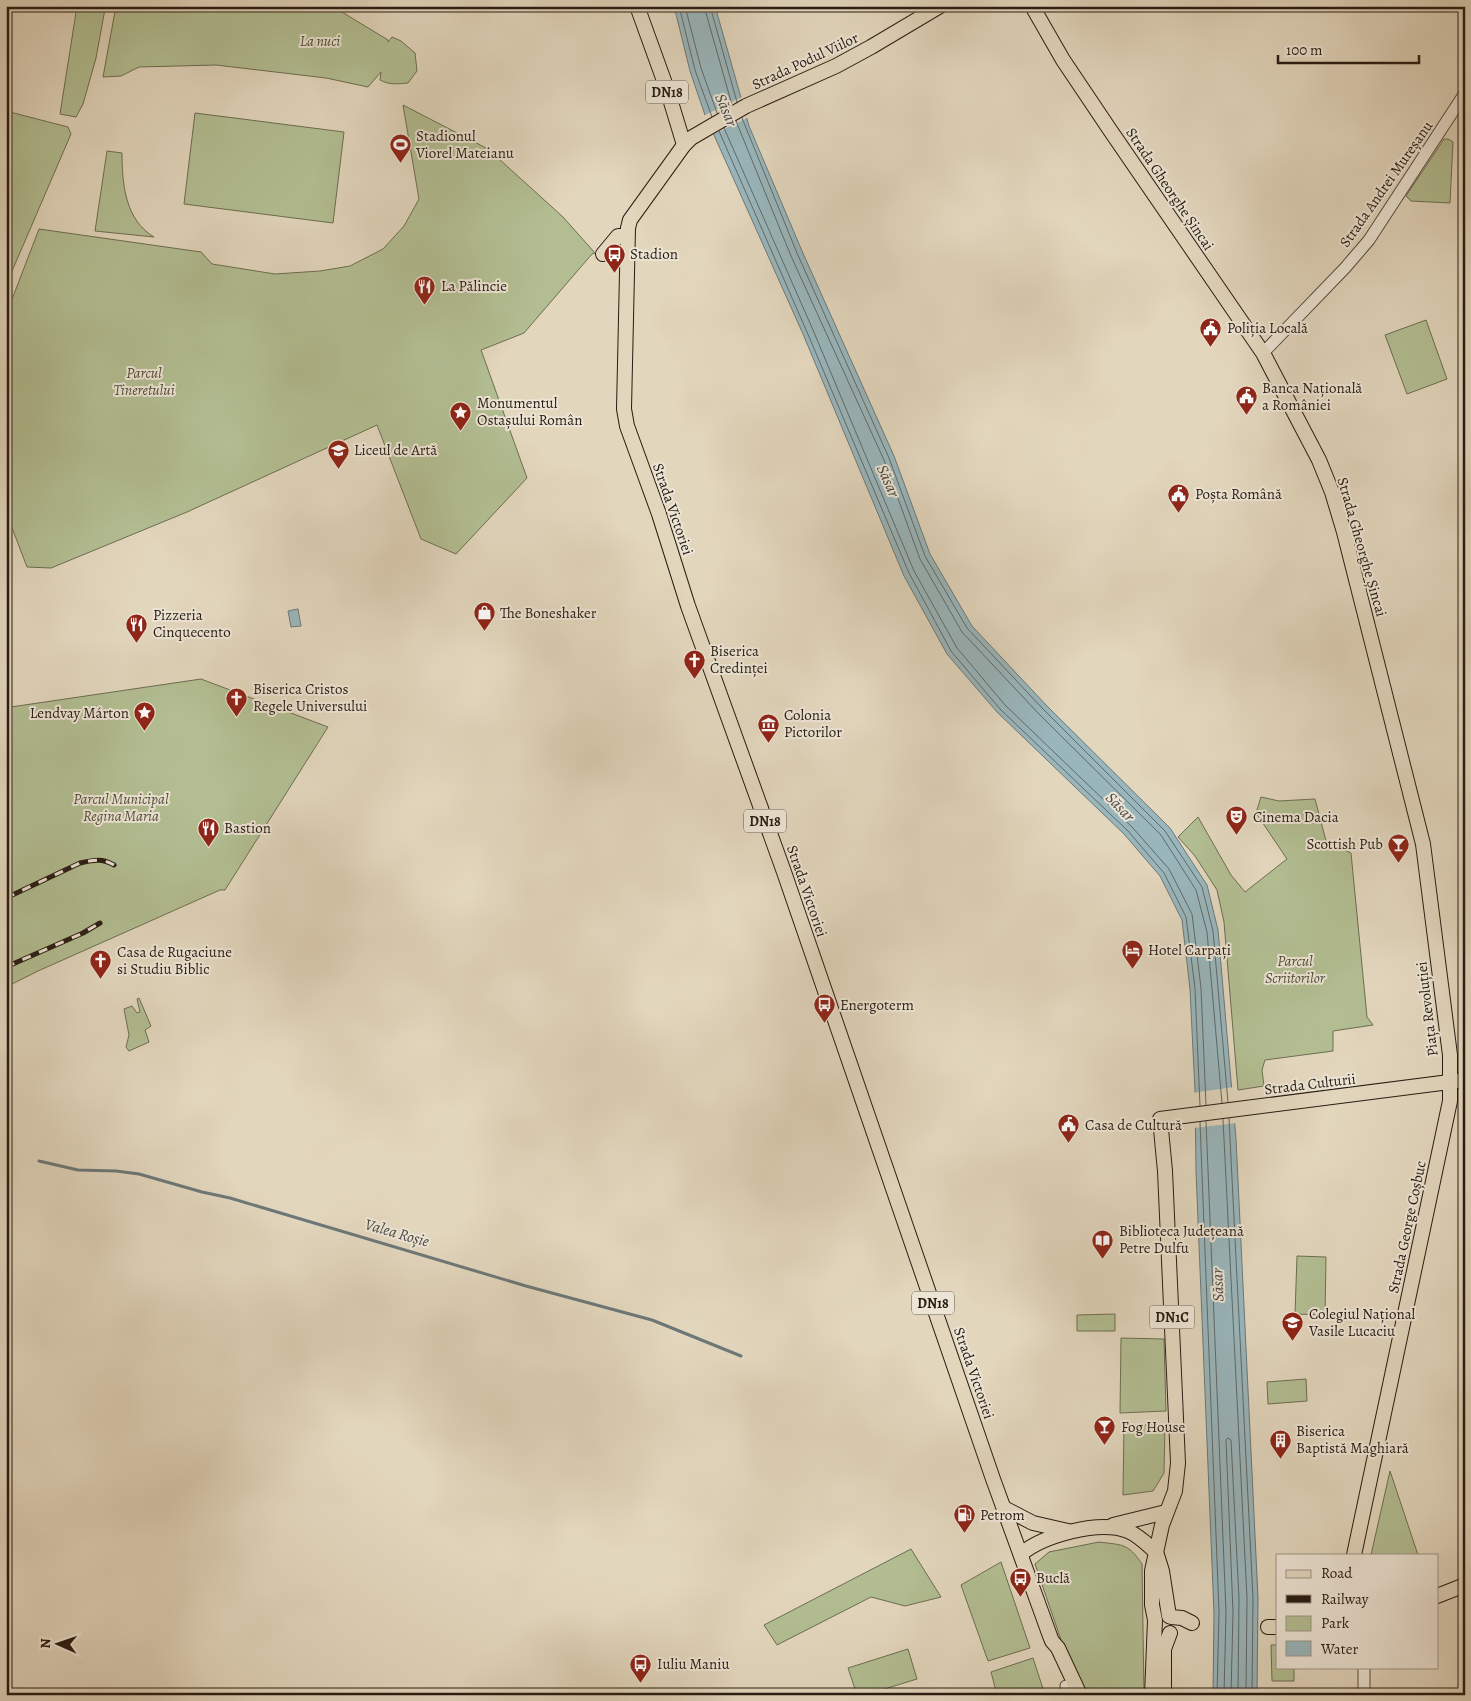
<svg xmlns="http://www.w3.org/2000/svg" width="1471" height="1701" font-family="Alegreya,serif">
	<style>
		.green { fill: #b2be92; stroke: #6d6d52 }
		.water { fill: #99b6bc; stroke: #6c7878 }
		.pier { fill: #e2d6bd }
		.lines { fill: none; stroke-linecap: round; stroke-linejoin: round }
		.shore { stroke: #606968; stroke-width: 1 }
		.stream { stroke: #6c7878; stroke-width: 3 }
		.minor-casing { stroke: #564a3e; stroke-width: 13 }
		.major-casing { stroke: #281c13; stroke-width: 16 }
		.minor { stroke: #ece4d4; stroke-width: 11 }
		.major { stroke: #e2d6bd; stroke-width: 14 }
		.rail-casing { stroke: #281c13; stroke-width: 5 }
		.rail { stroke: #ece4d4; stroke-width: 3; stroke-dasharray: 9; stroke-linecap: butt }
		.labels { text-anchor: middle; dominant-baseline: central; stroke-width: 4; stroke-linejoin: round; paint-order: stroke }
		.shield { fill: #ece4d4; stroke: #63584d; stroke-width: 1 }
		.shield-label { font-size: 14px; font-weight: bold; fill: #281c13 }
		.park-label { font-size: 15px; font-style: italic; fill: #514d39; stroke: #ece4d4 }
		.street-label { font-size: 15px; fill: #281c13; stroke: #ece4d4 }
		.poi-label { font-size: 15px; fill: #281c13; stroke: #ece4d4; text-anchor: start }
		.water-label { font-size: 16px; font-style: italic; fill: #4a4a46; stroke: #ece4d4 }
	</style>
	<rect width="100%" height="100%" fill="#e2d6bd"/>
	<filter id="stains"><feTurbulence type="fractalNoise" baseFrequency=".004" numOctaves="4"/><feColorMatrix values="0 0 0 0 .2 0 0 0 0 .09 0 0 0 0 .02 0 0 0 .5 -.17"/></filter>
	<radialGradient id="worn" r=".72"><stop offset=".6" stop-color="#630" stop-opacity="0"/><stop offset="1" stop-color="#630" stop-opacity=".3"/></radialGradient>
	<g class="green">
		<polygon points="77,6 105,9 96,58 83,104 76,117 60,114"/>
		<path d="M 116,6 L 332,6 L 388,40 L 388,42 L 392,37 L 401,41 L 415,53 L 417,71 L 408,83 C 398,84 389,85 380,80 L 381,72 L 368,87 L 326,78 L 216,65 L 139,67 L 121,76 L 103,77 Z"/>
		<polygon points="403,105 488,149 563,217 595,253 592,254 524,333 481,350 527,478 456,554 421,539 377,425 187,512 51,568 27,567 6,512 6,315 39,229 201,252 212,264 275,274 320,271 350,266 383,249 404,226 419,199"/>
		<polygon points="6,111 68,127 71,134 6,285"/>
		<polygon points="195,113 344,132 333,223 184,204"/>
		<polygon points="1444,139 1448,139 1453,142 1450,203 1411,201 1406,196"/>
		<path d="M 107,151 L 122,153 C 122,183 125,220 154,237 L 95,231 Z"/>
		<polygon points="1426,320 1447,379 1407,394 1385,335"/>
		<polygon points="201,679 328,727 225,890 220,890 38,971 6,987 6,711 11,707"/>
		<polygon points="1261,797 1279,801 1315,799 1326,841 1351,853 1367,1017 1373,1025 1333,1031 1333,1051 1265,1060 1262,1070 1264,1086 1238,1090 1224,922 1217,890 1195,856 1178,837 1198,817 1231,875 1245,892 1287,859 1256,813"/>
		<polygon points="139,998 151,1026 145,1030 149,1042 129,1051 126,1047 129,1035 124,1009 132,1006 137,1013 140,1012 137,999"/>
		<polygon points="1297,1256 1326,1257 1325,1315 1295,1314"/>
		<polygon points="1115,1314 1115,1331 1077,1331 1077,1315"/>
		<polygon points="1121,1338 1164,1339 1166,1411 1120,1413"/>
		<polygon points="1306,1379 1307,1401 1268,1404 1267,1382"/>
		<polygon points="1124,1425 1165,1425 1164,1473 1153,1491 1123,1495"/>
		<polygon points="1390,1471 1418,1555 1371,1555"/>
		<path d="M 1099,1542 C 1122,1545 1128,1543 1142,1564 L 1144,1695 L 1087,1695 L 1073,1675 L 1035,1564 L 1049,1552 Z"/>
		<polygon points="911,1549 941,1597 905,1606 871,1597 777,1645 764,1625"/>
		<polygon points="1001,1562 1030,1648 988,1661 961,1585"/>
		<polygon points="1271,1645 1277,1645 1277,1667 1294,1667 1294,1681 1272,1681"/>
		<polygon points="908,1649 917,1679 865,1695 857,1695 848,1668"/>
		<polygon points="1033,1658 1045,1695 997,1695 991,1672"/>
	</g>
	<g class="water">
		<polygon points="674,6 715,6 749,126 802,251 894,456 930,554 972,626 1047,706 1170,828 1207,885 1218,930 1236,1139 1258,1598 1257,1695 1213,1695 1214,1613 1196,1171 1195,1091 1190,989 1182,920 1160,876 1124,834 997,712 947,654 904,576 803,334 705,115 690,71"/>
		<polygon points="298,609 301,626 291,627 288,611"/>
	</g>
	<g class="pier">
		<polygon points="742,97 749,117 712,135 703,116"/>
		<polygon points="1234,1087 1237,1123 1193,1128 1192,1093"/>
	</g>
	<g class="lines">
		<g class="shore">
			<polyline points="679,6 695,70 712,117"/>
			<polyline points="685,6 701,68 717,113"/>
			<polyline points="704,6 732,105"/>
			<polyline points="710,6 737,102"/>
			<polyline points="742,118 797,253 889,458 925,556 967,628 1043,709 1165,831 1202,887 1213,931 1228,1102"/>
			<polyline points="736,121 791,256 884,460 920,559 962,632 1039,714 1161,835 1196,890 1207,932 1222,1103"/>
			<polyline points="724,128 813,330 914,571 957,648 1005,705 1132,827 1169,869 1192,914 1201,988 1206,1105"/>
			<polyline points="719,131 807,332 909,573 951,651 1000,709 1128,831 1164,873 1186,917 1195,988 1200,1106"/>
			<polyline points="1229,1118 1253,1598 1252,1695"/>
			<polyline points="1223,1119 1247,1598 1246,1695"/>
			<polyline points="1206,1121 1226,1612 1224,1695"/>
			<polyline points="1200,1122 1219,1612 1217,1695"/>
			<polyline points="1231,1695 1233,1612 1226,1440 1228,1438 1231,1440 1239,1599 1238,1695"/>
		</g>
		<polyline class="stream" points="39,1161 78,1170 116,1171 139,1174 202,1192 230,1198 526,1286 652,1320 741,1356"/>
		<defs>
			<g id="minor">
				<polyline points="1263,353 1345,268 1369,240 1465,93"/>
				<polyline points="1364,1667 1364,1695"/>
				<polyline points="1066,1686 1068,1695"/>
			</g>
			<g id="major">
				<polyline points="637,6 667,89 684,145"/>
				<polyline points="940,6 871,47 836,66 746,106 691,138 684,145 630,220 628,228 624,409 627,426 659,514 688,606 784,872 993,1479 1050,1636 1052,1641 1058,1648 1080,1695"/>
				<polyline points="1032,6 1063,60 1110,130 1263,353 1319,460 1332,492 1344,532 1423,844 1450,1055 1450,1101 1354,1555"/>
				<polyline points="603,254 618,236 627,236"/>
				<polyline points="1004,1508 1033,1523 1068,1531"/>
				<polyline points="1113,1525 1166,1512"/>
				<path d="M 1021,1554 C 1044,1535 1099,1520 1128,1531 C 1138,1535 1147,1544 1156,1552"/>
				<polyline points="1157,1555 1162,1571 1169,1616"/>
				<polyline points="1437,1596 1465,1585"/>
				<polyline points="1171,1617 1182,1618 1192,1623"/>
				<polyline points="1268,1627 1277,1627"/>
				<polyline points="1152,1695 1155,1620 1152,1605 1152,1571 1162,1525 1175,1491 1178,1463 1165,1171 1160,1119 1465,1080"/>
				<polyline points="1164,1695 1164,1649 1170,1633"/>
			</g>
		</defs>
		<use href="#minor" class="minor-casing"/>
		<use href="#major" class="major-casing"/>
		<use href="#minor" class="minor"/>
		<use href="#major" class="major"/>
		<defs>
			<g id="rail">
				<path d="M 6,898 L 80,863 C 94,860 102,858 114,865"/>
				<polyline points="6,967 83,933 100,923"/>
			</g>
		</defs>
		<use href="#rail" class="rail-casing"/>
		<use href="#rail" class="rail"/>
	</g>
	<defs>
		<symbol id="stadium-pin" viewBox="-11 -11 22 30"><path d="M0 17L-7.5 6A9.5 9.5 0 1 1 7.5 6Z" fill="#8f2418" stroke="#ece4d4"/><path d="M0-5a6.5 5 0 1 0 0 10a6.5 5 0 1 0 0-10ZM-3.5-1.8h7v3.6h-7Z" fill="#fff"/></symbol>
		<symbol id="bus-pin" viewBox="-11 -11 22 30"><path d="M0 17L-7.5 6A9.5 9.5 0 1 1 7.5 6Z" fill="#8f2418" stroke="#ece4d4"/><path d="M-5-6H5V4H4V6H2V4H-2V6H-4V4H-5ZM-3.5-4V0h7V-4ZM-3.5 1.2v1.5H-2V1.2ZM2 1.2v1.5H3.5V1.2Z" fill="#fff"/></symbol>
		<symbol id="restaurant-pin" viewBox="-11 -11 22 30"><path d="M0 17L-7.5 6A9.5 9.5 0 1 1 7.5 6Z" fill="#8f2418" stroke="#ece4d4"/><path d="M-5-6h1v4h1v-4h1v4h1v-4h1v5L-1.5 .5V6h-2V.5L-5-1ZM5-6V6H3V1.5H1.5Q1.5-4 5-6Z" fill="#fff"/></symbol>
		<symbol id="civic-pin" viewBox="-11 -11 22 30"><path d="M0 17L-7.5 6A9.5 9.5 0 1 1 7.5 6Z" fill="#8f2418" stroke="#ece4d4"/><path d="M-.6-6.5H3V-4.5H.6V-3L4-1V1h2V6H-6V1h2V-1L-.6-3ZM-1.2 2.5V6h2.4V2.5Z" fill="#fff"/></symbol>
		<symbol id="sight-pin" viewBox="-11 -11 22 30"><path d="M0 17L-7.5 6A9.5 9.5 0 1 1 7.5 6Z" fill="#8f2418" stroke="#ece4d4"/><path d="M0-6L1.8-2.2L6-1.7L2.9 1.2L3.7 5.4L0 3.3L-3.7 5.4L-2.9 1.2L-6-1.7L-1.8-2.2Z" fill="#fff"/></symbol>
		<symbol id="school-pin" viewBox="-11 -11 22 30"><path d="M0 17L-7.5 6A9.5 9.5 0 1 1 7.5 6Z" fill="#8f2418" stroke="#ece4d4"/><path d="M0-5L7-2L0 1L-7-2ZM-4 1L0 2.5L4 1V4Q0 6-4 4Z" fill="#fff"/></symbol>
		<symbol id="shop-pin" viewBox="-11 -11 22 30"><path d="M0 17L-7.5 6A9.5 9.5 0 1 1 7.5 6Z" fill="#8f2418" stroke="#ece4d4"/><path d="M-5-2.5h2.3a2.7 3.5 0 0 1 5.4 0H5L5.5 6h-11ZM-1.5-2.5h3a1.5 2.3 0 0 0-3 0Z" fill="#fff"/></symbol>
		<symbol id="church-pin" viewBox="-11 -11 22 30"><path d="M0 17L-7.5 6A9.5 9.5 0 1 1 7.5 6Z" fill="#8f2418" stroke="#ece4d4"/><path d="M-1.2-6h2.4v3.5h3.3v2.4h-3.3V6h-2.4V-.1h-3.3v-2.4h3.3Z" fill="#fff"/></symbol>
		<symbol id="museum-pin" viewBox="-11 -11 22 30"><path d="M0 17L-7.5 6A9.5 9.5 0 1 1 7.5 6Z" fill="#8f2418" stroke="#ece4d4"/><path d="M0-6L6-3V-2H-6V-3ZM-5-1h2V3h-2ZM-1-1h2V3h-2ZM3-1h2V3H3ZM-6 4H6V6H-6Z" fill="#fff"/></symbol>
		<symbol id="theatre-pin" viewBox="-11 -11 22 30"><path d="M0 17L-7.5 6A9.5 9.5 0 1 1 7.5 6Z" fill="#8f2418" stroke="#ece4d4"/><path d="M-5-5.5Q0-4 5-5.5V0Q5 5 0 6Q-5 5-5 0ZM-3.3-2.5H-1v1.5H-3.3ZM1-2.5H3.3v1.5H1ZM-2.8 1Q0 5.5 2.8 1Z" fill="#fff"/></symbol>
		<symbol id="bar-pin" viewBox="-11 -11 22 30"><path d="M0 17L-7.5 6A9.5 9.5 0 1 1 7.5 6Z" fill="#8f2418" stroke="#ece4d4"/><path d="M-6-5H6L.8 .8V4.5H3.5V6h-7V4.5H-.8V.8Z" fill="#fff"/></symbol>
		<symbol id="hotel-pin" viewBox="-11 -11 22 30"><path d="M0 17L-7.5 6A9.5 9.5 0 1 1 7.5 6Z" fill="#8f2418" stroke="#ece4d4"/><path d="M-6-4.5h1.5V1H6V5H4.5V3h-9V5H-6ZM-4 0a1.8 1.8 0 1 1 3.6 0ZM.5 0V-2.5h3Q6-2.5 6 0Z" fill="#fff"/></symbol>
		<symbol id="library-pin" viewBox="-11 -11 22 30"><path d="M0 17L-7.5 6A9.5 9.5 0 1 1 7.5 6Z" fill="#8f2418" stroke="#ece4d4"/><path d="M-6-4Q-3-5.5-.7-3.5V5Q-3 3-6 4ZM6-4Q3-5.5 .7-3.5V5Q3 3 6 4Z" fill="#fff"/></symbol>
		<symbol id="building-pin" viewBox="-11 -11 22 30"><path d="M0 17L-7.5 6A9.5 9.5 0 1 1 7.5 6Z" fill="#8f2418" stroke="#ece4d4"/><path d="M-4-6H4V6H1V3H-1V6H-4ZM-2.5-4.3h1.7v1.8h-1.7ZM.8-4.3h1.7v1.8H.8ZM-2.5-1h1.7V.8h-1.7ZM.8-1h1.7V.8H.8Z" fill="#fff"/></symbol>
		<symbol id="fuel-pin" viewBox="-11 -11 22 30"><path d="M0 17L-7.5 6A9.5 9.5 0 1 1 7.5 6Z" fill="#8f2418" stroke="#ece4d4"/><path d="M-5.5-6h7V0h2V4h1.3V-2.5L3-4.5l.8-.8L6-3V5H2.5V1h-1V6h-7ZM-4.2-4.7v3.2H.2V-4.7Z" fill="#fff"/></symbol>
	</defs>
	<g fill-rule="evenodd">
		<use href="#stadium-pin" x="388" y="132" width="25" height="34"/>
		<use href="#bus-pin" x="602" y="242" width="25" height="34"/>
		<use href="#restaurant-pin" x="412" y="274" width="25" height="34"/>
		<use href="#civic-pin" x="1198" y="316" width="25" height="34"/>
		<use href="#civic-pin" x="1234" y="384" width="25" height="34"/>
		<use href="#sight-pin" x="448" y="400" width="25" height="34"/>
		<use href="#school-pin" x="326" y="438" width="25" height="34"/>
		<use href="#civic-pin" x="1166" y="482" width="25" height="34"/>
		<use href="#shop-pin" x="472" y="600" width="25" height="34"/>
		<use href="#restaurant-pin" x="124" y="612" width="25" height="34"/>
		<use href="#church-pin" x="682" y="648" width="25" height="34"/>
		<use href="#church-pin" x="224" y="686" width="25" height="34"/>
		<use href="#sight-pin" x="132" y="700" width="25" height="34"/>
		<use href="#museum-pin" x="756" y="712" width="25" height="34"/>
		<use href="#theatre-pin" x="1224" y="804" width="25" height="34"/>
		<use href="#restaurant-pin" x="196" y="816" width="25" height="34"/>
		<use href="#bar-pin" x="1386" y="832" width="25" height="34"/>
		<use href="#hotel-pin" x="1120" y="938" width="25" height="34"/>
		<use href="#church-pin" x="88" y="948" width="25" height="34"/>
		<use href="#bus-pin" x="812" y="992" width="25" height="34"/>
		<use href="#civic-pin" x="1056" y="1112" width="25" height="34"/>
		<use href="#library-pin" x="1090" y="1228" width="25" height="34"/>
		<use href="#school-pin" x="1280" y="1310" width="25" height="34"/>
		<use href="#bar-pin" x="1092" y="1414" width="25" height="34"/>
		<use href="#building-pin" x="1268" y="1428" width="25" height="34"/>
		<use href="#fuel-pin" x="952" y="1502" width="25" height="34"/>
		<use href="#bus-pin" x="1008" y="1566" width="25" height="34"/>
		<use href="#bus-pin" x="628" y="1652" width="25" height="34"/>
	</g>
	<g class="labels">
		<g class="shield">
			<rect x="646" y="80.5" width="42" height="23" rx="4"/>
			<rect x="744" y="809.5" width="42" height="23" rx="4"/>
			<rect x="912" y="1291.5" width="42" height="23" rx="4"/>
			<rect x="1149.5" y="1305.5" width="45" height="23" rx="4"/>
		</g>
		<g class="shield-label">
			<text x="667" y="92">DN18</text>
			<text x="765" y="821">DN18</text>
			<text x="933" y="1303">DN18</text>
			<text x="1172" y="1317">DN1C</text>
		</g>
		<g class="park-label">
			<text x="320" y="41">La nuci</text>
			<text x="144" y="373">Parcul<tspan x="144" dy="17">Tineretului</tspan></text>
			<text x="121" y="799">Parcul Municipal<tspan x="121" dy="17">Regina Maria</tspan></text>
			<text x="1295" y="961">Parcul<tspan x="1295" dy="17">Scriitorilor</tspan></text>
		</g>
		<g class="street-label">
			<text transform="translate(805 61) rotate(-25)">Strada Podul Viilor</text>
			<text transform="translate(1386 184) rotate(-55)">Strada Andrei Mureșanu</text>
			<text transform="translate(1170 189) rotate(56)">Strada Gheorghe Șincai</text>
			<text transform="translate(673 509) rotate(71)">Strada Victoriei</text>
			<text transform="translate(1362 547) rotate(74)">Strada Gheorghe Șincai</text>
			<text transform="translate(807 891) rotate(71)">Strada Victoriei</text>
			<text transform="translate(1427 1009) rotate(-97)">Piața Revoluției</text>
			<text transform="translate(1310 1084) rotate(-7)">Strada Culturii</text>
			<text transform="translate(1407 1227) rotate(-78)">Strada George Coșbuc</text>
			<text transform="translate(974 1373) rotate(71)">Strada Victoriei</text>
		</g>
		<g class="poi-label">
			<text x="416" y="136">Stadionul<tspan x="416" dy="17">Viorel Mateianu</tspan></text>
			<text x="630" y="254">Stadion</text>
			<text x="441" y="286">La Pălincie</text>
			<text x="1227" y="328">Poliția Locală</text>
			<text x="1262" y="388">Banca Națională<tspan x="1262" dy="17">a României</tspan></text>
			<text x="477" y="403">Monumentul<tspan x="477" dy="17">Ostașului Român</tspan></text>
			<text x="354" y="450">Liceul de Artă</text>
			<text x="1195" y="494">Poșta Română</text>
			<text x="500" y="613">The Boneshaker</text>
			<text x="153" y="615">Pizzeria<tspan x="153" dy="17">Cinquecento</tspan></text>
			<text x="710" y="651">Biserica<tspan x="710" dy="17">Credinței</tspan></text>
			<text x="253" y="689">Biserica Cristos<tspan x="253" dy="17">Regele Universului</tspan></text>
			<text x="129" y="713" text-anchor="end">Lendvay Márton</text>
			<text x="784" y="715">Colonia<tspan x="784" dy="17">Pictorilor</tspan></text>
			<text x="1253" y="817">Cinema Dacia</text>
			<text x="224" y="828">Bastion</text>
			<text x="1383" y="844" text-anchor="end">Scottish Pub</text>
			<text x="1148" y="950">Hotel Carpați</text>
			<text x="117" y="952">Casa de Rugaciune<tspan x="117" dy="17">si Studiu Biblic</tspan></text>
			<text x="840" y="1005">Energoterm</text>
			<text x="1085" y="1125">Casa de Cultură</text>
			<text x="1119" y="1231">Biblioteca Județeană<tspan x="1119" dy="17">Petre Dulfu</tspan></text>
			<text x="1309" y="1314">Colegiul Național<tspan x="1309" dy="17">Vasile Lucaciu</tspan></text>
			<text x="1121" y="1427">Fog House</text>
			<text x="1296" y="1431">Biserica<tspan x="1296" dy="17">Baptistă Maghiară</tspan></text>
			<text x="980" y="1515">Petrom</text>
			<text x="1036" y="1578">Buclă</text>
			<text x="657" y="1664">Iuliu Maniu</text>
		</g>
		<g class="water-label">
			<text transform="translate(726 110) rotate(67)">Săsar</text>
			<text transform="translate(888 481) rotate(66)">Săsar</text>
			<text transform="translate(1120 807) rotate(46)">Săsar</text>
			<text transform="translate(397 1233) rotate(16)">Valea Roșie</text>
			<text transform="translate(1218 1285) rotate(-92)">Săsar</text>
		</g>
	</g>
	<rect width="1471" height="1701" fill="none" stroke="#e2d6bd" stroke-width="25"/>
	<rect x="8" y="8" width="1456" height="1686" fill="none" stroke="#281c13" stroke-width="2.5"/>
	<rect x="12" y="12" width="1446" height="1676" fill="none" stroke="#281c13"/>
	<rect x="1276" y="1554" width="162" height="115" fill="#ece4d4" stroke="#9e9487"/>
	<rect x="1286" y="1570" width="25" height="8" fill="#e2d6bd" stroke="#9e9487"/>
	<text x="1321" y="1578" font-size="15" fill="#281c13">Road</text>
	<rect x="1286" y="1595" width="25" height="8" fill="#281c13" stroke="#9e9487"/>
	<text x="1321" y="1604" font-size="15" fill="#281c13">Railway</text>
	<rect x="1286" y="1616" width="25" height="15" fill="#b2be92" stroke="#9e9487"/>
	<text x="1321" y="1628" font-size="15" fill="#281c13">Park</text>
	<rect x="1286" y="1641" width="25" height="15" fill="#99b6bc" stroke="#9e9487"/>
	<text x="1321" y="1654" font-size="15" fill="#281c13">Water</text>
	<g transform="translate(58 1644) rotate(272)" stroke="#ece4d4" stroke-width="4" paint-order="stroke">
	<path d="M0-4L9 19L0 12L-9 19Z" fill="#281c13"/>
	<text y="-8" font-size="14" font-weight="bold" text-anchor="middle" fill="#281c13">N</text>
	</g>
	<path d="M1278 55v8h141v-8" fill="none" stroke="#281c13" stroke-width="2.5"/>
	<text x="1286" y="55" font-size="15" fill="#281c13" stroke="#ece4d4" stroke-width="4" paint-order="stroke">100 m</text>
	<rect width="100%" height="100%" filter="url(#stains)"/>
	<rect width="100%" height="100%" fill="url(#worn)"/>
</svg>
